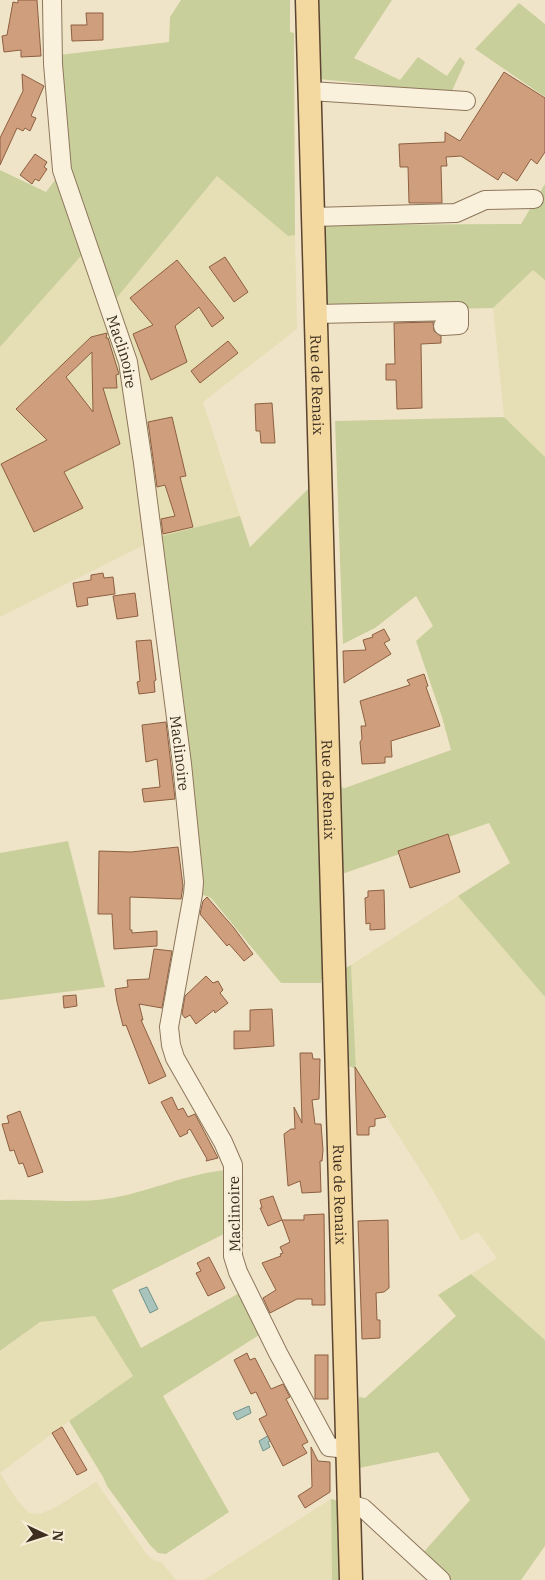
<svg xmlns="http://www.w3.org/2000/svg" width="545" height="1580" font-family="'IBM Plex Serif',serif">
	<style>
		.farmland { fill: #e6deb5 }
		.green { fill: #c9cf9b }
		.water { fill: #a9c4bc; stroke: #6f938a }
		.building { fill: #cf9f7d; stroke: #8d5f41; fill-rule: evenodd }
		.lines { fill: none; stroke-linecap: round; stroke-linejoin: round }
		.minor-casing { stroke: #8d765c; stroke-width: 20 }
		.major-casing { stroke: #5b4430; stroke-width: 25 }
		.minor { stroke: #faf1dc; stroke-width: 18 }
		.major { stroke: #f3d9a0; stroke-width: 22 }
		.labels { text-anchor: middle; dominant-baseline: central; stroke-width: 4.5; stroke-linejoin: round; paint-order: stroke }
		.street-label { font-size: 15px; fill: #3d2e20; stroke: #f7eed8 }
	</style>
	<rect width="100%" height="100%" fill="#f0e4c8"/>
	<g class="farmland">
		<polygon points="217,176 288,236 295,235 297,329 203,402 240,516 154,538 110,306"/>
		<polygon points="88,248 125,362 152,541 0,617 0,347"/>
		<polygon points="533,270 545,280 545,457 504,417 493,308"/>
		<polygon points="458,896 545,997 545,1340 471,1274 497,1258 478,1232 461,1241 433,1190 356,1069 351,965"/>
		<polygon points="95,1316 133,1376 69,1421 0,1473 17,1500 29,1513 40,1514 56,1507 96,1482 148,1556 155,1561 161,1562 176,1580 0,1580 0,1352 40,1322"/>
		<polygon points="331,1499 332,1580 204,1580"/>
	</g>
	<g class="green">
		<polygon points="181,0 290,0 290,32 294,33 295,235 288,236 217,176 110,306 68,173 59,55 169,42 170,17"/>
		<polygon points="317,0 392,0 354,58 400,80 418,57 447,76 460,57 465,62 451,93 320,79"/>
		<polygon points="519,3 545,24 545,97 475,49"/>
		<polygon points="0,170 46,192 61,172 88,248 0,347"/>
		<polygon points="545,184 545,280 533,270 493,308 326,312 324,225 521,224"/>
		<polygon points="504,417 545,457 545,997 458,896 510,863 489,823 342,874 339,787 345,788 451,750 442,717 416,641 433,626 416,596 375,628 343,644 335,421"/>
		<polygon points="310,487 313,631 315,631 325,979 321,980 321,983 281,983 211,898 196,892 154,538 240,516 250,547"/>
		<polygon points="68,841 105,987 0,1000 0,853"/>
		<polygon points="351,965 356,1069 349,1066 346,968"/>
		<path d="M 228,1170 L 230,1231 L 112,1290 L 141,1348 L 241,1292 L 264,1332 L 163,1396 L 229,1512 L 166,1554 L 158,1553 L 150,1545 L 107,1486 L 103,1477 L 69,1421 L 133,1376 L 95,1316 L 40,1322 L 0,1351 L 0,1200 C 38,1199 75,1204 112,1198 C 152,1191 188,1173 228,1170 Z"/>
		<polygon points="471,1274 545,1340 545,1546 521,1580 447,1580 421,1555 470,1500 438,1452 359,1468 359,1397 365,1398 456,1316 438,1295"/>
		<polygon points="331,1499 339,1501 341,1580 332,1580"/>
	</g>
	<g class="water">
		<polygon points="147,1287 158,1309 150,1313 139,1290"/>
		<polygon points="249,1406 251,1413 237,1420 233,1413"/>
		<polygon points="276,1431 279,1436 268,1442 270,1447 263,1451 259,1441"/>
	</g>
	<g class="building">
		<polygon points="18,0 37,0 41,56 21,57 21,50 4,52 2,36 7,35 13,2 18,3"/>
		<polygon points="86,13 103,13 103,40 72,41 71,25 87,25"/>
		<polygon points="504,72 545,98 545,152 537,164 531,159 517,181 503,172 498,180 461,156 446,157 447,166 441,166 442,203 409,203 408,167 400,167 399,144 445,142 445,132 460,141"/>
		<polygon points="22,74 44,86 31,116 36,118 30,131 25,128 23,131 17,128 0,165 0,138 23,91"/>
		<polygon points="35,154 47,162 44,167 47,169 39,181 35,179 32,184 20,175"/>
		<polygon points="225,257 248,292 234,302 209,267"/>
		<polygon points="177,260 224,318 212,327 199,307 175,326 187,362 151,380 133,334 153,325 130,298"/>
		<polygon points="433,322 434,331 441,336 441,343 421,344 422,408 397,409 396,380 386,380 386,364 395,364 394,323"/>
		<path d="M 107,333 L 106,338 L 108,338 L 119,374 L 116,375 L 117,388 L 103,388 L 120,444 L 64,472 L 83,508 L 34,532 L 1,464 L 47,440 L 16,409 L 91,337 ZM 92,352 L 92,362 L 93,412 L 66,377 Z"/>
		<polygon points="228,341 238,353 200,383 191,371"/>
		<polygon points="272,403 275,443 261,443 260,431 256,431 255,404"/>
		<polygon points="172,417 186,476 180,477 193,527 163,534 161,519 175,516 165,485 157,487 148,422"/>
		<polygon points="103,573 104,578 113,577 115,594 87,598 88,605 77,607 73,583 91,580 91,575"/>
		<polygon points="135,593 138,616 117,619 113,596"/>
		<polygon points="384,629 390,640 384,643 391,654 344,683 343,651 366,650 363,640 373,637 372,635"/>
		<polygon points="151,640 156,680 154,681 155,692 139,694 137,682 140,681 136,641"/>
		<polygon points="424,674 428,686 426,687 440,726 391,741 392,757 385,757 385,763 362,764 360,742 362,739 361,726 366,726 360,701 410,685 407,680"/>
		<polygon points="166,722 175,799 144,802 142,789 160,787 157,759 146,762 142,725"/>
		<polygon points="448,834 460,872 410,888 398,851"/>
		<polygon points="178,847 183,886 181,899 130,897 130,930 132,930 132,933 157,931 157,946 114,949 112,914 98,914 99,851 131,852"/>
		<polygon points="384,890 385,929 370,930 370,923 366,924 365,898 368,897 368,891"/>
		<polygon points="207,897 234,928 253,954 244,961 229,944 227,946 200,914 203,901"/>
		<polygon points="154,949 172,951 162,1008 139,1004 143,1020 141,1020 166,1076 149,1084 126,1025 123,1026 117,1002 115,989 128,987 127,980 149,979"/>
		<polygon points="206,976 213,983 218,981 223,990 220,993 228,1003 215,1013 214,1010 196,1024 190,1015 185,1018 182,1014 185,996"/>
		<polygon points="76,995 77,1006 64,1008 63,996"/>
		<polygon points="272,1009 274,1046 234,1049 234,1031 250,1031 250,1010"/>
		<polygon points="300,1053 312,1053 313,1059 320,1059 319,1099 312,1100 315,1124 321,1124 323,1150 322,1161 320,1161 321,1192 302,1193 300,1181 288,1186 284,1134 291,1129 295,1129 294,1107 302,1123"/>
		<polygon points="355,1067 386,1117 375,1119 375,1126 369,1127 369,1135 357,1135"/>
		<polygon points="172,1097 178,1110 183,1108 188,1117 195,1114 218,1158 206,1161 207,1159 190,1129 187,1131 188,1133 180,1137 161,1102"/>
		<polygon points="20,1111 43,1172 28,1177 23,1163 19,1164 14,1150 10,1151 2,1124 9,1123 7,1116"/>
		<polygon points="273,1196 282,1220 304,1220 304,1215 324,1214 325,1305 312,1305 312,1299 297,1299 270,1313 263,1298 276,1290 262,1263 281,1256 280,1254 283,1253 280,1247 290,1242 282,1220 268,1226 260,1208 262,1208 260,1200"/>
		<polygon points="388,1220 389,1288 384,1292 376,1293 377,1320 380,1320 380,1338 362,1339 358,1221"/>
		<polygon points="209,1257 225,1288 208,1296 196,1273 201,1271 197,1263"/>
		<polygon points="247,1353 250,1360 255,1358 271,1389 283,1384 290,1397 286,1399 308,1442 302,1445 307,1453 283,1466 259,1419 267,1415 256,1392 251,1394 234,1360"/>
		<rect x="315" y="1355" width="13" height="44"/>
		<polygon points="62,1427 87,1470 77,1475 52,1433"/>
		<polygon points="311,1447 318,1461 330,1462 330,1492 305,1508 298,1496 312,1487"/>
	</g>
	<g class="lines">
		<defs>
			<g id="minor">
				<path id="s1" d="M 52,0 L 53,64 L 62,170 L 128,362 L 143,463 L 182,764 L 194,882 L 193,894 L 169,1027 L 171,1045 L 175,1058 L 223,1142 L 233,1165 L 233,1256 L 238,1272 L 278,1353 L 329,1447 L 347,1449"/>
				<polyline points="310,91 466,101"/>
				<polyline points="313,217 456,213 485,200 534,199"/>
				<polyline points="316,314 459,311 459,325 443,326"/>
				<polyline points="349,1504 363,1508 441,1580"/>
			</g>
			<g id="major">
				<path id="s2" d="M 307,0 L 351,1580"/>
			</g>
		</defs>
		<use href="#minor" class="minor-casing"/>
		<use href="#major" class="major-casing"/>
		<use href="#minor" class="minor"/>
		<use href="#major" class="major"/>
	</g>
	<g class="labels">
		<g class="street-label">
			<text stroke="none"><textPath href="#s1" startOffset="362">Maclinoire</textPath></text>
			<text stroke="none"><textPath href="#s2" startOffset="385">Rue de Renaix</textPath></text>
			<text stroke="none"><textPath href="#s1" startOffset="768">Maclinoire</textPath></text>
			<text stroke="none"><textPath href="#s2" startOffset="790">Rue de Renaix</textPath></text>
			<text stroke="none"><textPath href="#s2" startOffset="1195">Rue de Renaix</textPath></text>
			<text transform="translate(234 1214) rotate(-91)">Maclinoire</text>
		</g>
	</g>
	<g transform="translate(45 1535) rotate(94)" stroke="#f7eed8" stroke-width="4" paint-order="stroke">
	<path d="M0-4L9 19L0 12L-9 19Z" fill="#3d2e20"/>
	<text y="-8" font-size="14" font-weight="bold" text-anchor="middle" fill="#3d2e20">N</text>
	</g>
</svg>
